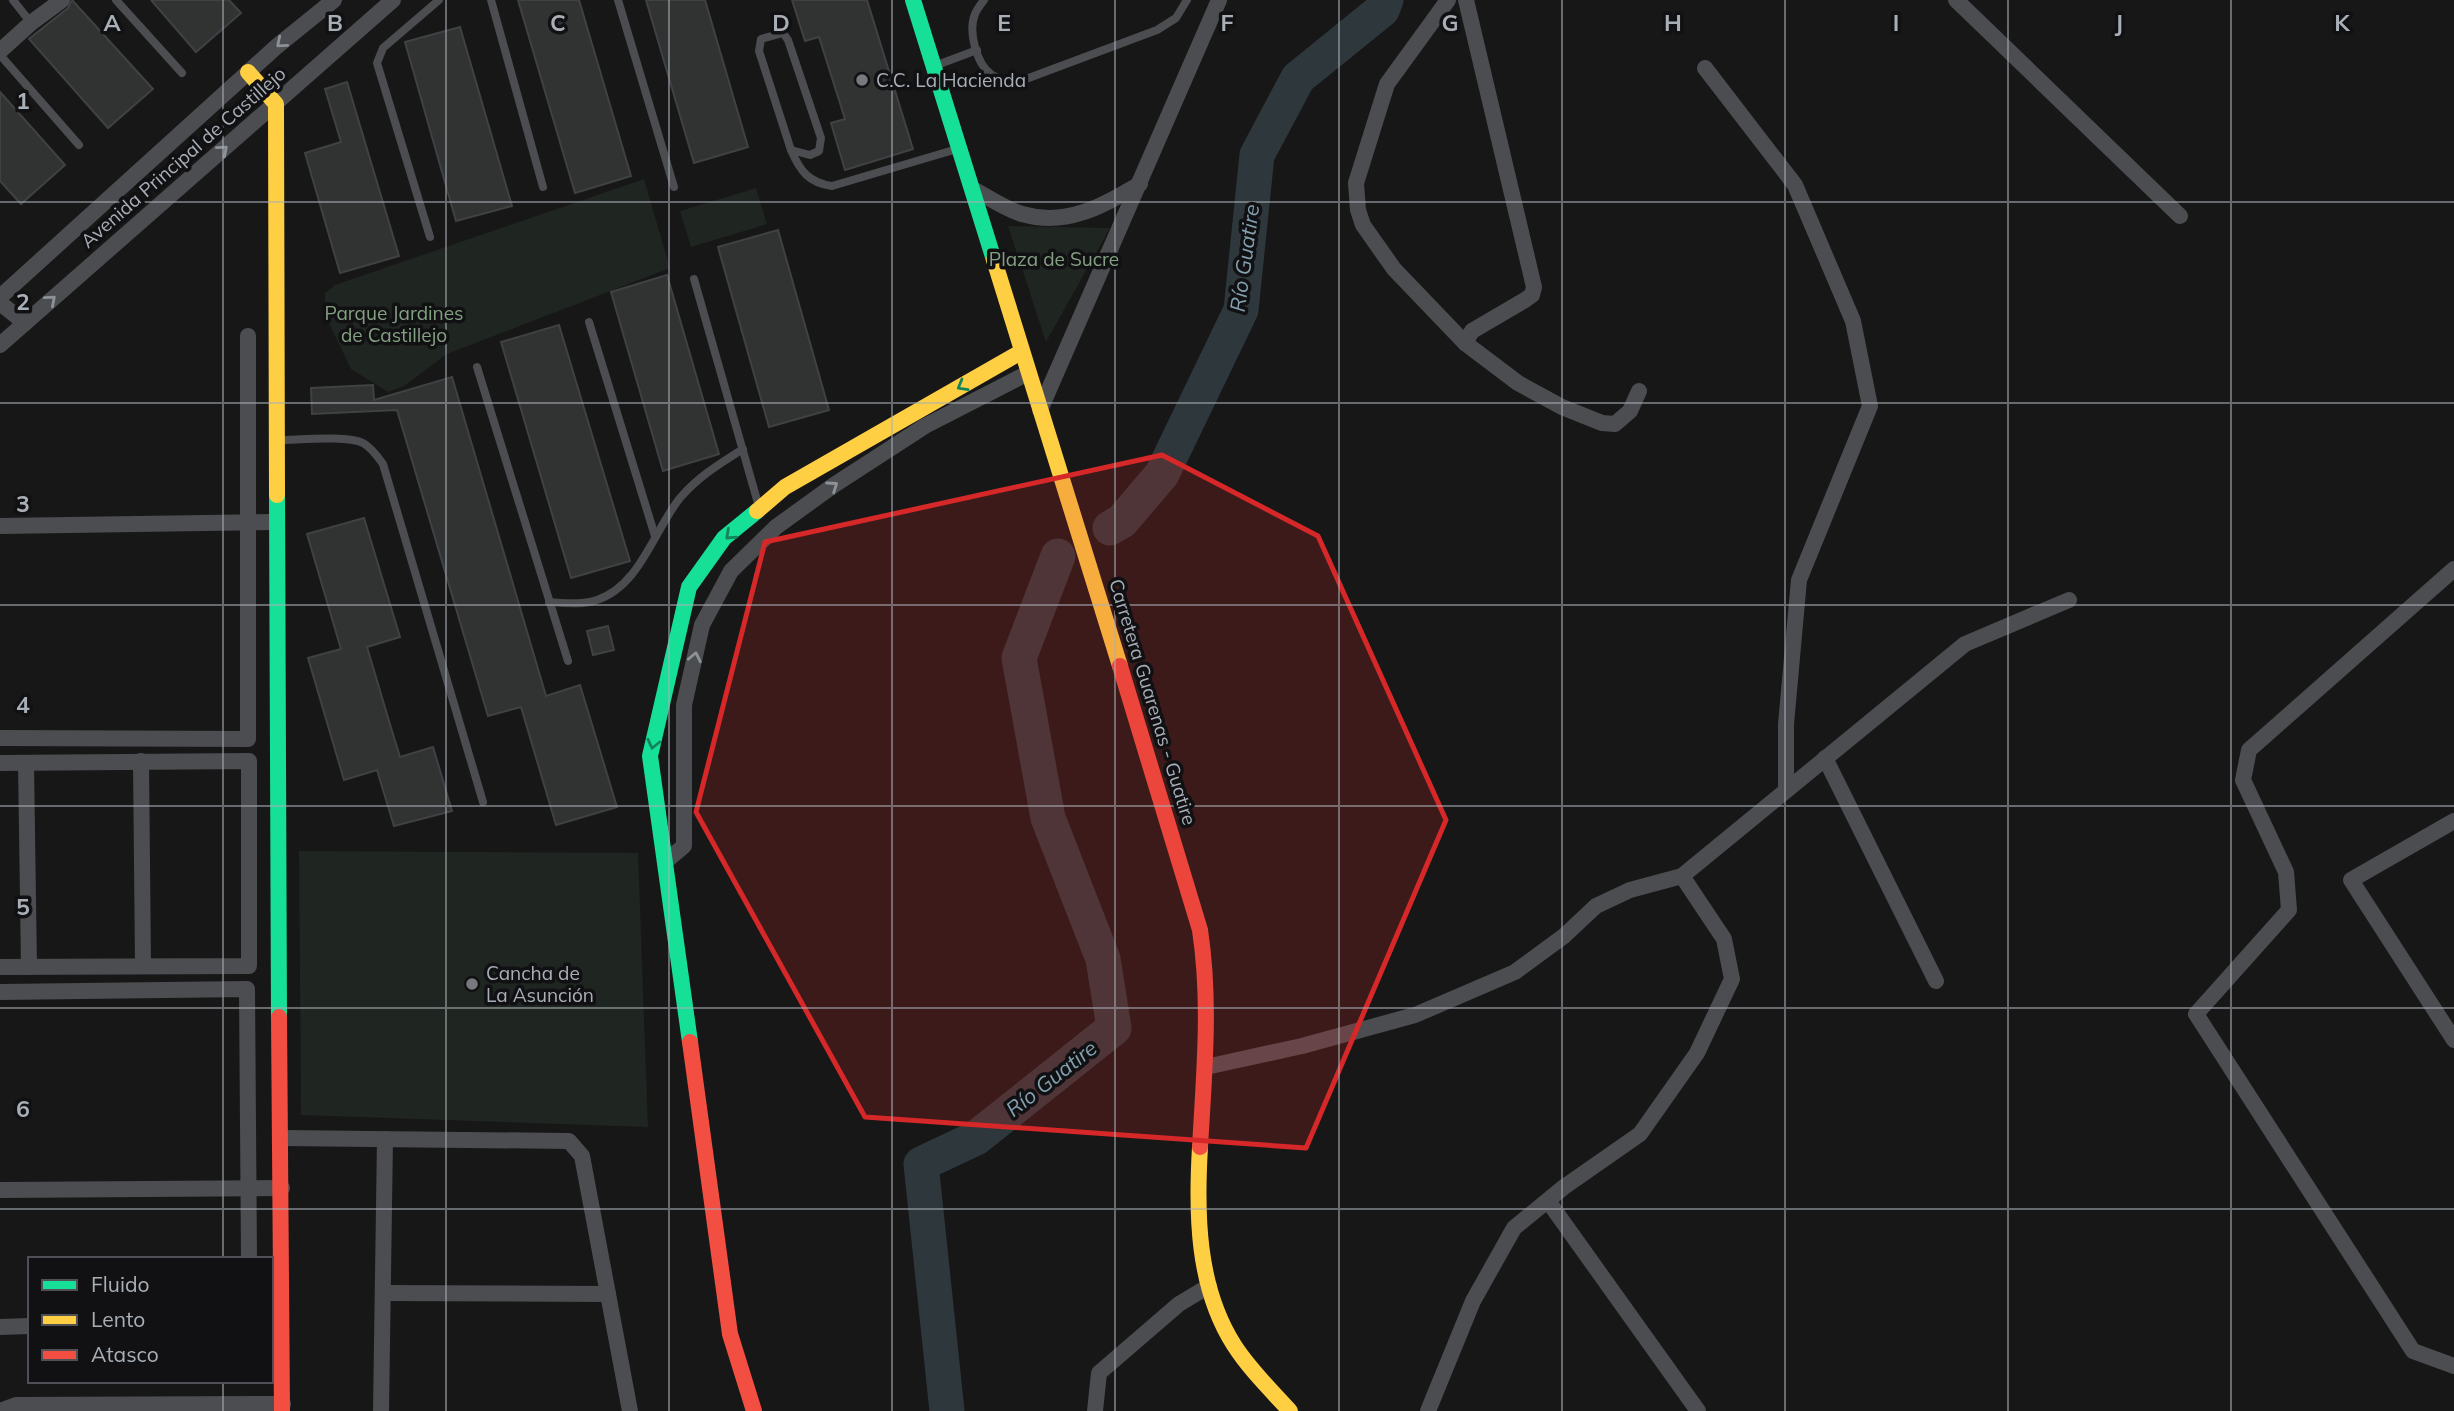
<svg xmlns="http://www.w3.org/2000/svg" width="2454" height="1411" font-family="Mulish,sans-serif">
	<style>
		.green { fill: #1f2520 }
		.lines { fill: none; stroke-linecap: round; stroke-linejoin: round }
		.river { stroke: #2e383c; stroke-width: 35 }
		.building { fill: #313232; stroke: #3f4143; stroke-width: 2 }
		.lane { stroke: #4b4d50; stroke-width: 8 }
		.street { stroke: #4b4d50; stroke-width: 16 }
		.fast { stroke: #16e098; stroke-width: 16 }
		.slow { stroke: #ffcf43; stroke-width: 16 }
		.jam { stroke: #f24e42; stroke-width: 16 }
		.oneway { stroke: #8d9298 }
		.oneway2 { stroke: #14835c }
		.marked { fill: #d62828; fill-opacity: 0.2; stroke: #d62828; stroke-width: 5; stroke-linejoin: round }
		.grid { fill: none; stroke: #a9afb7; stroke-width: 2; stroke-opacity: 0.55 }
		.poi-dot { fill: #767a7f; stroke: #111113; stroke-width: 2.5 }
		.labels { text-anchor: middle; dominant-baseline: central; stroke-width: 7; stroke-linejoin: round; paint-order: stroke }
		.poi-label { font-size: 19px; fill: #a9afb7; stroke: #111113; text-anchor: start }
		.street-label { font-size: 19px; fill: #a9afb7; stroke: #111113 }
		.park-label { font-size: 19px; fill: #84a082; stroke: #111113 }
		.water-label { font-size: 21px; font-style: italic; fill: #83a1af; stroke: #111113 }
		.grid-label { font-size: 23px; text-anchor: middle; font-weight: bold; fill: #a9afb7; stroke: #111113; stroke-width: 7; stroke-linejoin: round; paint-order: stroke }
	</style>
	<rect width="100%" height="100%" fill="#171717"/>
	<g class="green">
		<polygon points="644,179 670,268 447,354 404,386 388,392 351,369 325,315 325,293 335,285"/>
		<polygon points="756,188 767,224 691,247 680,211"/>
		<polygon points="1008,226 1110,228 1046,342"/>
		<polygon points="299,851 638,853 648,1127 301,1115"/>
	</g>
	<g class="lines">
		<g class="river">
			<polyline points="1110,528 1122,521 1162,474 1241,310 1257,155 1298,78 1382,10 1386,0"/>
			<polyline points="947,1411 921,1164 976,1138 1114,1028 1103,959 1048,818 1019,658 1058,556"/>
		</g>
	</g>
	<g class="building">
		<polygon points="72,0 153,89 108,128 29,39 68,8"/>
		<polygon points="151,0 229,0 241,13 196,52"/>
		<polygon points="518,0 579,0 631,176 575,193"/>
		<polygon points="646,0 705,0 748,147 694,163"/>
		<polygon points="792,0 867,0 913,149 845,170 831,123 845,119 819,37 805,41"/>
		<polygon points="460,27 512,206 456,221 405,42"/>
		<polygon points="347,82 399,256 340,273 305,153 341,142 325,89"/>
		<polygon points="0,92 65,165 21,204 0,181"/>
		<polygon points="778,230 829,410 769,427 718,247"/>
		<polygon points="667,275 719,454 663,471 611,292"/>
		<polygon points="559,325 630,561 571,578 501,342"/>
		<polygon points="452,377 546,696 580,685 617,807 556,825 521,707 488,716 397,410 312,414 311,388 373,385 374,400"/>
		<polygon points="364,518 400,637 367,647 392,731 400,757 433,747 452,811 394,826 377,770 344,780 308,658 341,649 307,534"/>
		<polygon points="608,626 614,650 593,655 587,631"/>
	</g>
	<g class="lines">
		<g class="lane">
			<polyline points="13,0 31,23"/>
			<polyline points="116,0 182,73"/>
			<polyline points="491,0 543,187"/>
			<polyline points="618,0 674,187"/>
			<path d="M 984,0 C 981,4 977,9 975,14 C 968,31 976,64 992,75 C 1001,80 1008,82 1018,82 L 1157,30 L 1176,18 L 1187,0"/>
			<polyline points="0,55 79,145"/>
			<polyline points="937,65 977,50"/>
			<path d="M 791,150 L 810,155 L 819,151 L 821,138 L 788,40 L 783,33 L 761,39 L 759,51 L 791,150 C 800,171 809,183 832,186 L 957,149"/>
			<polyline points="430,237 377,63 383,48 439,0"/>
			<polyline points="694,279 759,507"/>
			<polyline points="589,322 655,536"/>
			<polyline points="477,367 568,661"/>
			<path d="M 278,440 C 297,440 348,435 363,443 C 372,448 377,456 383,464 L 483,802"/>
			<path d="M 549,602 C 565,603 583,605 597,600 C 640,586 654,530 680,498 C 698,477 719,464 743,449"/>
		</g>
		<g class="street">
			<polyline points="1448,0 1387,84 1356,183 1358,210 1363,225 1394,269 1465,343 1518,383 1562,407 1602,423 1615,424 1630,411 1639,391"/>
			<polyline points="1956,0 2180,216"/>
			<polyline points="0,51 31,23 62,0"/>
			<polyline points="1705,68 1795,185 1853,321 1870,406 1799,580 1786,724 1786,789"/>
			<path d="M 973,189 C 988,197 1005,209 1022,214 C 1067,227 1102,206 1140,184"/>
			<polyline points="0,297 276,47 334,0"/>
			<polyline points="0,303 25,323"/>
			<polyline points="1465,343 1472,331 1525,300 1532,295 1534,287 1466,0"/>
			<polyline points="0,345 393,0"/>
			<polyline points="1040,410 1219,0"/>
			<polyline points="0,526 277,522"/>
			<polyline points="2454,569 2249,750 2243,780 2286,872 2289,910 2196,1014 2413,1351 2454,1366"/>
			<polyline points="0,738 248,739 248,336"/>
			<polyline points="1825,758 1936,981"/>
			<polyline points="141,761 143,965"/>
			<polyline points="0,763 249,761 249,966 0,967"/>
			<polyline points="26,763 29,967"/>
			<polyline points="2454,821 2351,880 2454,1040"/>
			<polyline points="665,862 684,846 684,705 702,625 731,571 776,527 834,485 925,426 1028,373"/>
			<polyline points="0,992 247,989 249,1259"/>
			<polyline points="1206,1067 1302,1046 1415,1015 1515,972 1564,936 1596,906 1630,890 1682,876 1965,644 2069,600"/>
			<polyline points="281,1138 569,1141 582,1156 630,1411"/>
			<polyline points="0,1190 282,1188"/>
			<polyline points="1548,1201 1698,1411"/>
			<polyline points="383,1293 608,1294"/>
			<polyline points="0,1327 30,1326"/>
			<polyline points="0,1411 16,1405 283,1404"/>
			<polyline points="381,1411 385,1139"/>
			<polyline points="1095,1411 1099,1373 1179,1304 1209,1286"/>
			<polyline points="1428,1411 1473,1301 1514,1228 1564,1187 1640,1134 1697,1053 1732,979 1724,939 1682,876"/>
		</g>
		<g class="fast">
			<polyline points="913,0 994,260"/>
			<polyline points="277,495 279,1017"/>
			<polyline points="690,1042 650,756 689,587 724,538 757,511"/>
		</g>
		<g class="slow">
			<polyline points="248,72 276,104 277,495"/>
			<polyline points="994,260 1120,666"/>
			<polyline points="757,511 785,487 1021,352"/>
			<path d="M 1200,1147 C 1196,1214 1197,1287 1234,1345 C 1250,1370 1271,1390 1290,1411"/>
		</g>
		<g class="jam">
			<path d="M 1120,666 L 1200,930 C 1211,1003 1204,1074 1200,1147"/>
			<polyline points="279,1017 282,1411"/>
			<polyline points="690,1042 730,1334 754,1411"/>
		</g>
	</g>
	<defs><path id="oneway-chevron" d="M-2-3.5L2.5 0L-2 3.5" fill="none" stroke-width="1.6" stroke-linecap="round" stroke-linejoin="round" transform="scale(1.75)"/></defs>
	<g class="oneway">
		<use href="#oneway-chevron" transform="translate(281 43) rotate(140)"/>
		<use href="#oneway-chevron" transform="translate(223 150) rotate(-41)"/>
		<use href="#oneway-chevron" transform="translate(51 300) rotate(-41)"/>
		<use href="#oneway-chevron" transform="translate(833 486) rotate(-35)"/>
		<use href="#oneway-chevron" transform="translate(695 657) rotate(-78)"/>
	</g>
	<g class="oneway2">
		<use href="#oneway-chevron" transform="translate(962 386) rotate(150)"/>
		<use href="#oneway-chevron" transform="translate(730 535) rotate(137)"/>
		<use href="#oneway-chevron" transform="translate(653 744) rotate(103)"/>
	</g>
	<path class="marked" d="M 1162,455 L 1318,536 L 1446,820 L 1306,1148 L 865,1117 L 696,812 L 765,542 Z"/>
	<path class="grid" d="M 223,0 L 223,1259M 446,0 L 446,1411M 669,0 L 669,1411M 892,0 L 892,1411M 1115,0 L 1115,1411M 1339,0 L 1339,1411M 1562,0 L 1562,1411M 1785,0 L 1785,1411M 2008,0 L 2008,1411M 2231,0 L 2231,1411M 0,202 L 2454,202M 0,403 L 2454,403M 0,605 L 2454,605M 0,806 L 2454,806M 0,1008 L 2454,1008M 0,1209 L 2454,1209M 223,1381 L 223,1411"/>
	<g class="poi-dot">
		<circle cx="862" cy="80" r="7"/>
		<circle cx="472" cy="984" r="7"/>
	</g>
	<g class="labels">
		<g class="poi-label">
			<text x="876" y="80">C.C. La Hacienda</text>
			<text x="486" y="973">Cancha de<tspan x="486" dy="22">La Asunción</tspan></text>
		</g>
		<g class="street-label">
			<text transform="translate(183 157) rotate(-41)">Avenida Principal de Castillejo</text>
			<text transform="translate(1153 702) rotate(73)">Carretera Guarenas - Guatire</text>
		</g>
		<g class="park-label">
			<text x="1054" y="259">Plaza de Sucre</text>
			<text x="394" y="313">Parque Jardines<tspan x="394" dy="22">de Castillejo</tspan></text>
		</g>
		<g class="water-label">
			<text transform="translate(1244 258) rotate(-82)">Río Guatire</text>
			<text transform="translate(1051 1078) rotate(-38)">Río Guatire</text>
		</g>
	</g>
	<g class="grid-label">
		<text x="112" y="31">A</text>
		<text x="335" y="31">B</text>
		<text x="558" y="31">C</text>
		<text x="781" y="31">D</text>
		<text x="1004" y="31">E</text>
		<text x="1227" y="31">F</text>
		<text x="1450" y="31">G</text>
		<text x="1673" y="31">H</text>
		<text x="1896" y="31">I</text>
		<text x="2119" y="31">J</text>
		<text x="2342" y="31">K</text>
		<text x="23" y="109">1</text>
		<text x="23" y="310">2</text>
		<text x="23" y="512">3</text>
		<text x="23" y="713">4</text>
		<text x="23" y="915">5</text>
		<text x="23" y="1117">6</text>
	</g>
	<rect x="28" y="1257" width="245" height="126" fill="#111113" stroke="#4e5055" stroke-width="2"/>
	<rect x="42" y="1280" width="35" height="10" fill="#16e098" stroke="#4e5055" stroke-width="2"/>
	<text x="91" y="1292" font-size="21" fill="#a9afb7">Fluido</text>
	<rect x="42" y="1315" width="35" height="10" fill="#ffcf43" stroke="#4e5055" stroke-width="2"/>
	<text x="91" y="1327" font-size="21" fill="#a9afb7">Lento</text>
	<rect x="42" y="1350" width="35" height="10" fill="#f24e42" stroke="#4e5055" stroke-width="2"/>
	<text x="91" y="1362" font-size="21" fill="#a9afb7">Atasco</text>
</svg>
